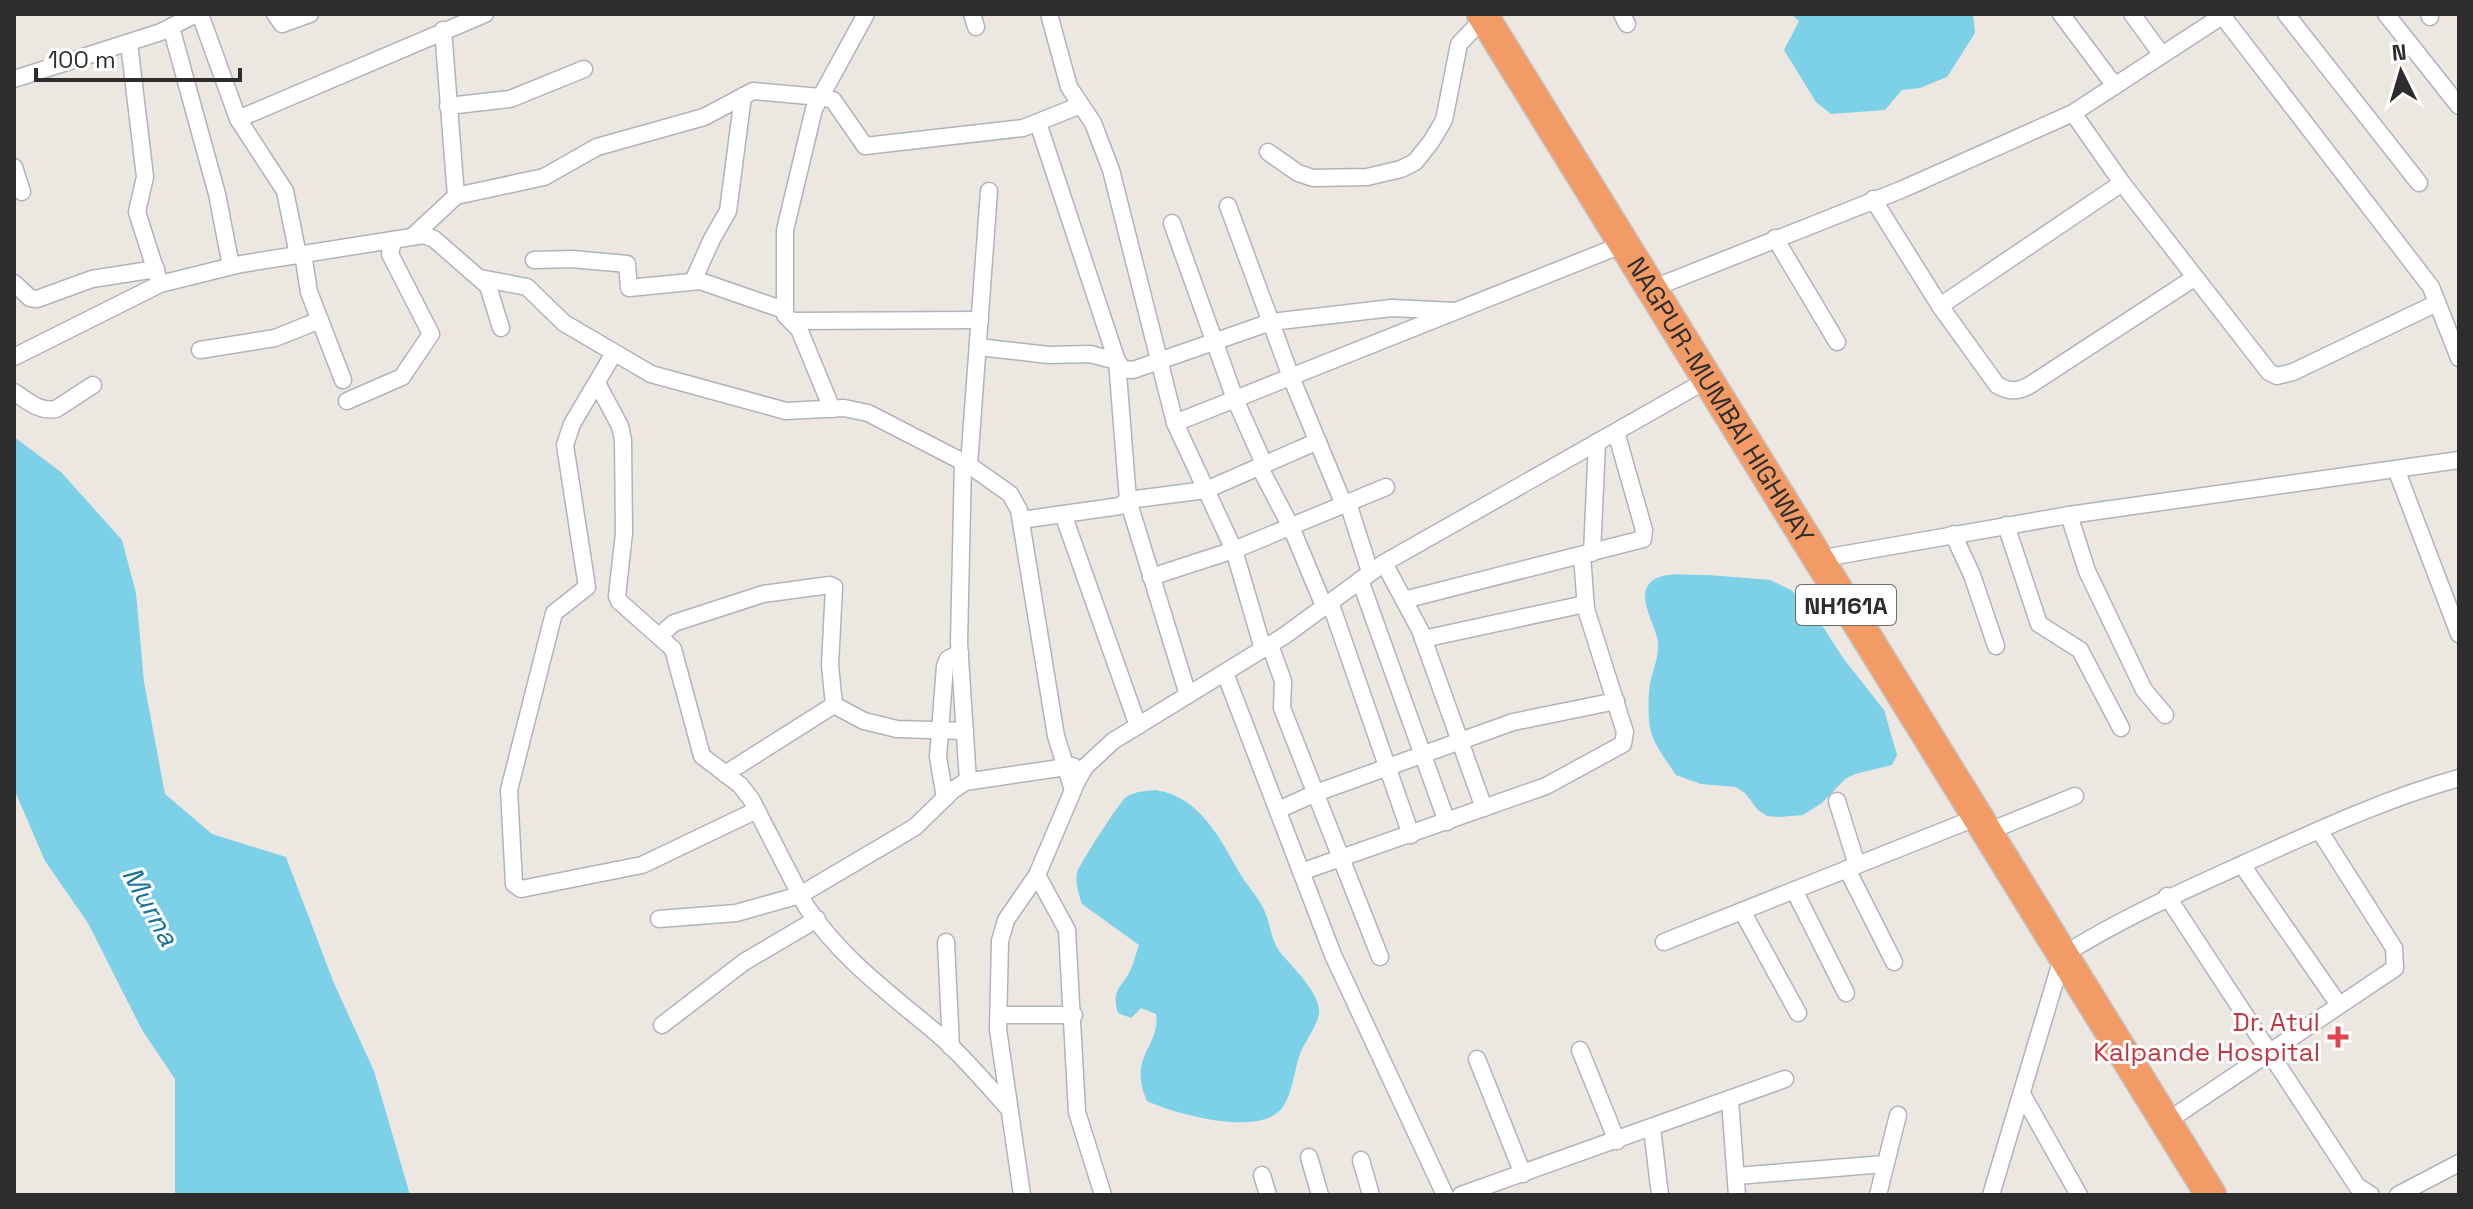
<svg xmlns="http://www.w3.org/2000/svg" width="2473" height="1209" font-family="'Space Grotesk',sans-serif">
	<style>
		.water { fill: #7cd0e7 }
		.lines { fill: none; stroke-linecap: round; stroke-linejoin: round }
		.street-casing { stroke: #b1b3bc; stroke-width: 19 }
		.highway-casing { stroke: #c4c4c4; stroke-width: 33 }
		.street { stroke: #fff; stroke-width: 16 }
		.highway { stroke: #f39b66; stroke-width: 30 }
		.health-dot { fill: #e0444e; stroke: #fff; stroke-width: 3 }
		.labels { text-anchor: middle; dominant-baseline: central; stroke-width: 6; stroke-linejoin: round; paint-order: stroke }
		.shield { fill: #fff; stroke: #6c6c6c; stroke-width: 2 }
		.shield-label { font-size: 24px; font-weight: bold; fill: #2d2d2d }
		.street-label { font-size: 26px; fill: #2d2d2d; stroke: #fff }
		.health-label { font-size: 26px; fill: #be3a42; stroke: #fff; text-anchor: end }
		.water-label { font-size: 28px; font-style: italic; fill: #187196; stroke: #fff }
	</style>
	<rect width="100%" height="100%" fill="#ede7e1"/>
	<g class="water">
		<polygon points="1791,14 1973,14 1975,33 1947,77 1920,88 1902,90 1885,110 1831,114 1816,102 1784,50 1799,21"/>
		<polygon points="14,437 61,472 122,540 136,593 144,682 165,794 212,834 286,857 333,981 374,1071 410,1195 175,1195 175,1079 142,1030 88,923 45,861 14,789"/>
		<path d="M 1708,575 L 1770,580 L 1791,590 L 1811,608 L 1843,658 L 1884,710 L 1897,755 L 1892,765 L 1855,774 L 1845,779 L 1822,803 L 1803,815 L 1779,817 L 1767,816 L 1758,810 L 1745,793 L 1736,787 L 1701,784 L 1676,775 C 1667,761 1652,743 1650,727 C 1648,715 1648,695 1650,684 C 1653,669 1659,658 1658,642 C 1656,626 1637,598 1649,584 C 1661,569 1691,576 1708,575 Z"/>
		<path d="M 1156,790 C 1199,797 1219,836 1239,872 C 1247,886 1259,897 1265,912 C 1271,926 1271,941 1280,952 C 1291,966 1321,993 1319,1013 C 1317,1028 1303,1043 1299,1057 C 1294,1073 1292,1096 1281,1109 C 1258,1137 1175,1114 1147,1101 C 1127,1055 1161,1047 1156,1014 L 1141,1008 L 1131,1018 L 1118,1013 C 1111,989 1121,989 1130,971 C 1134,963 1136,953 1139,945 L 1082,904 C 1079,895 1075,882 1077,873 C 1080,863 1118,805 1125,798 C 1134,791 1145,791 1156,790 Z"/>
	</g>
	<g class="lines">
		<defs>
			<g id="street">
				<polyline points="200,14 238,119 285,191 298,255"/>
				<polyline points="275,14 282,24 310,14"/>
				<polyline points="972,14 976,27"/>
				<polyline points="1049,14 1069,87 1093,123 1111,170 1175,423 1234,550 1263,649"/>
				<polyline points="1622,14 1627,24"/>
				<polyline points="2061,14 2115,86"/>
				<polyline points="2132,14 2162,55"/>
				<polyline points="2221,14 2431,287 2459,358"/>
				<polyline points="2286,14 2419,183"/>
				<polyline points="2386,14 2459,106"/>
				<polyline points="2429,14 2430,17"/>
				<polyline points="171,27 217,194 231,266"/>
				<polyline points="443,30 456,196"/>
				<polyline points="129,43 145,177 137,212 160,284"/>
				<polyline points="14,79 161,32 196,14"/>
				<polyline points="448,106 510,99 584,69"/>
				<polyline points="2073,113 2122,183 2269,372 2277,376 2293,372 2437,303"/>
				<polyline points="238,119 485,14"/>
				<polyline points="1038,123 1117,361 1123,369 1133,370 1271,322 1392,308 1455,311"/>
				<polyline points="1268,152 1298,173 1313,178 1367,177 1401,169 1415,162 1431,142 1444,120 1459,44 1484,18"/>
				<polyline points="14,167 22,192"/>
				<path d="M 1873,199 L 1940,306 L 1997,385 C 2009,392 2018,392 2030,385 L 2194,278"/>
				<polyline points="1228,206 1291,377 1344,505"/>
				<polyline points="1172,223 1235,399 1264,464"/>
				<polyline points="412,237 456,196 544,177 597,147 704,117 753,91 820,97 833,100 865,146 1023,128 1081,105"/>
				<polyline points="1775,238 1837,342"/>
				<polyline points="303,254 309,292 343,380"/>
				<polyline points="534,260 572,259 627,264 629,288 700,281 784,310"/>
				<polyline points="480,278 527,287 564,323 651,374 786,411 844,408 868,413 969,465 1010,494 1019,510 1056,736 1073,790"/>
				<polyline points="693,281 712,239 728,211 743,96"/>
				<polyline points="14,283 30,298 37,299 92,279 156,269"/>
				<polyline points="1651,289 1903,189 2073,113 2225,14"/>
				<polyline points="1940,306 2122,183"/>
				<polyline points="791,321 980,320"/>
				<polyline points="978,347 1049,355 1090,354 1117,361 1128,500 1120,506 1021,520"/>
				<polyline points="200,350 275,338 320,320"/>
				<polyline points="614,353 572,424 565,445 587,587 554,613 509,790 514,884 521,889 642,865 757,810"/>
				<polyline points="14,357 160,284 241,264 424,235 434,239 488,286 501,328"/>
				<path d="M 597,383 L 620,426 L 623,440 L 624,533 L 617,596 L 619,601 L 673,649 L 702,756 L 740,785 L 751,799 L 806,906 C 841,959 893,996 940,1036 C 965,1058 987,1085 1009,1109"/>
				<path d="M 14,392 C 28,401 39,412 56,409 L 93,385"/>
				<polyline points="347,401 402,377 431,334 390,254 393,240"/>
				<polyline points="832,409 799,329 785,315 785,230 814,109 866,14"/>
				<polyline points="1175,423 1624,244"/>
				<polyline points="963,462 959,643 968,781"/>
				<polyline points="969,465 989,191"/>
				<polyline points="1259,466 1291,527 1324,606"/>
				<polyline points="2396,469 2459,634"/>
				<polyline points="1348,503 1370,572"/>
				<polyline points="1063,514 1138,726"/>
				<polyline points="2069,515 2087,571 2144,690 2165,715"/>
				<polyline points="2006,525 2039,624 2080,650 2121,728"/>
				<polyline points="1953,534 1972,575 1996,646"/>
				<polyline points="1592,553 1597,442"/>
				<polyline points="1818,559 2069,515 2459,460"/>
				<polyline points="1384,563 1420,630 1484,808"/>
				<polyline points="1151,577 1234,550 1386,487"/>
				<polyline points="1360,580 1447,822"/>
				<polyline points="1404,600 1643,539 1644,530 1616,432"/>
				<polyline points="1330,602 1411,835"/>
				<polyline points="659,636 674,623 763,594 830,585 834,587 830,665 834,705 725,774"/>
				<polyline points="1423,639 1585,604"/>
				<polyline points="1270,645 1283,681 1282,708 1380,957"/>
				<polyline points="1225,673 1333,955 1445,1195"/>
				<polyline points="1188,695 1128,500 1206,490 1318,441"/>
				<polyline points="834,705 864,721 897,729 965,731"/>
				<polyline points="945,798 938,757 945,666 948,659 960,653"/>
				<polyline points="1837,801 1857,865"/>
				<polyline points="1278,810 1316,793 1513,722 1616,701"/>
				<polyline points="1987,832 2075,796"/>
				<polyline points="2242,865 2339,1005"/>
				<polyline points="1847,869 1894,962"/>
				<polyline points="1301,872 1546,786 1623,744 1625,732 1586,609 1582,555"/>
				<polyline points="1037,875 1067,930 1077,1112 1103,1195"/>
				<polyline points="1794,890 1846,993"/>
				<polyline points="2167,896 2357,1186 2371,1195"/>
				<polyline points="1742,911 1798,1013"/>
				<polyline points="659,919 736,913 800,895 915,827 953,790 965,782 1073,766"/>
				<polyline points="946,942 951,1047"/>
				<polyline points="1664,942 1978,817"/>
				<polyline points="999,1015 1074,1015"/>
				<polyline points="662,1025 744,962 817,919"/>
				<polyline points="1580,1050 1617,1141"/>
				<polyline points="1477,1059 1523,1174"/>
				<polyline points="2022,1094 2079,1195"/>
				<polyline points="1730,1100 1737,1195"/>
				<polyline points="2166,1122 2395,968 2394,948 2319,830"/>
				<polyline points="1652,1128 1660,1195"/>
				<polyline points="1309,1157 1320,1195"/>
				<polyline points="1361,1160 1371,1195"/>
				<polyline points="1262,1175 1268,1195"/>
				<polyline points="1736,1176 1885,1164"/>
				<polyline points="1022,1195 998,1029 1000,941 1006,920 1037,875 1077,781 1085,767 1113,741 1284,636 1384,563 1707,380"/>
				<polyline points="1461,1195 1785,1079"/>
				<polyline points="1878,1195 1898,1115"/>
				<path d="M 1991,1195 L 2063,955 C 2120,919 2181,892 2243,864 C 2314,832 2384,799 2459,778"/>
				<polyline points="2398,1195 2459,1163"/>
			</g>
			<g id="highway">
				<path id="s1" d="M 1482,14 L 2211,1195"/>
			</g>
		</defs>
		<use href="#street" class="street-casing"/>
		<use href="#highway" class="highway-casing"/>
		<use href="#street" class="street"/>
		<use href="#highway" class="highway"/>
	</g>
	<path class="health-dot" d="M2334 1025h8v8h8v8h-8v8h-8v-8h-8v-8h8z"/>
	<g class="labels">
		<rect class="shield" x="1796" y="585" width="100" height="40" rx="6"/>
		<g class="shield-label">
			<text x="1846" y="605">NH161A</text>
		</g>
		<g class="street-label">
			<text stroke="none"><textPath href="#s1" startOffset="454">NAGPUR-MUMBAI HIGHWAY</textPath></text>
		</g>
		<g class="health-label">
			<text x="2320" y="1022">Dr. Atul<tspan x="2320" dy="30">Kalpande Hospital</tspan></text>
		</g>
		<g class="water-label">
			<text transform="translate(151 906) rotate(61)">Murna</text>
		</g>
	</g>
	<rect width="2473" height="1209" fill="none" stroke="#2d2d2d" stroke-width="32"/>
	<g transform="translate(2401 72) rotate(355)" stroke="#ffffff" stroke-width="6" paint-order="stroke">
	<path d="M0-6L14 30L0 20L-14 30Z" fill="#2d2d2d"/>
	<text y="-12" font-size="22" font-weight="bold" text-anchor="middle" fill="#2d2d2d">N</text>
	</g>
	<path d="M36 68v12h204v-12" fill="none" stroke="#2d2d2d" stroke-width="4"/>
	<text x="48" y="68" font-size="24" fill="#2d2d2d" stroke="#ffffff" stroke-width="6" paint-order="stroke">100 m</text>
</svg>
